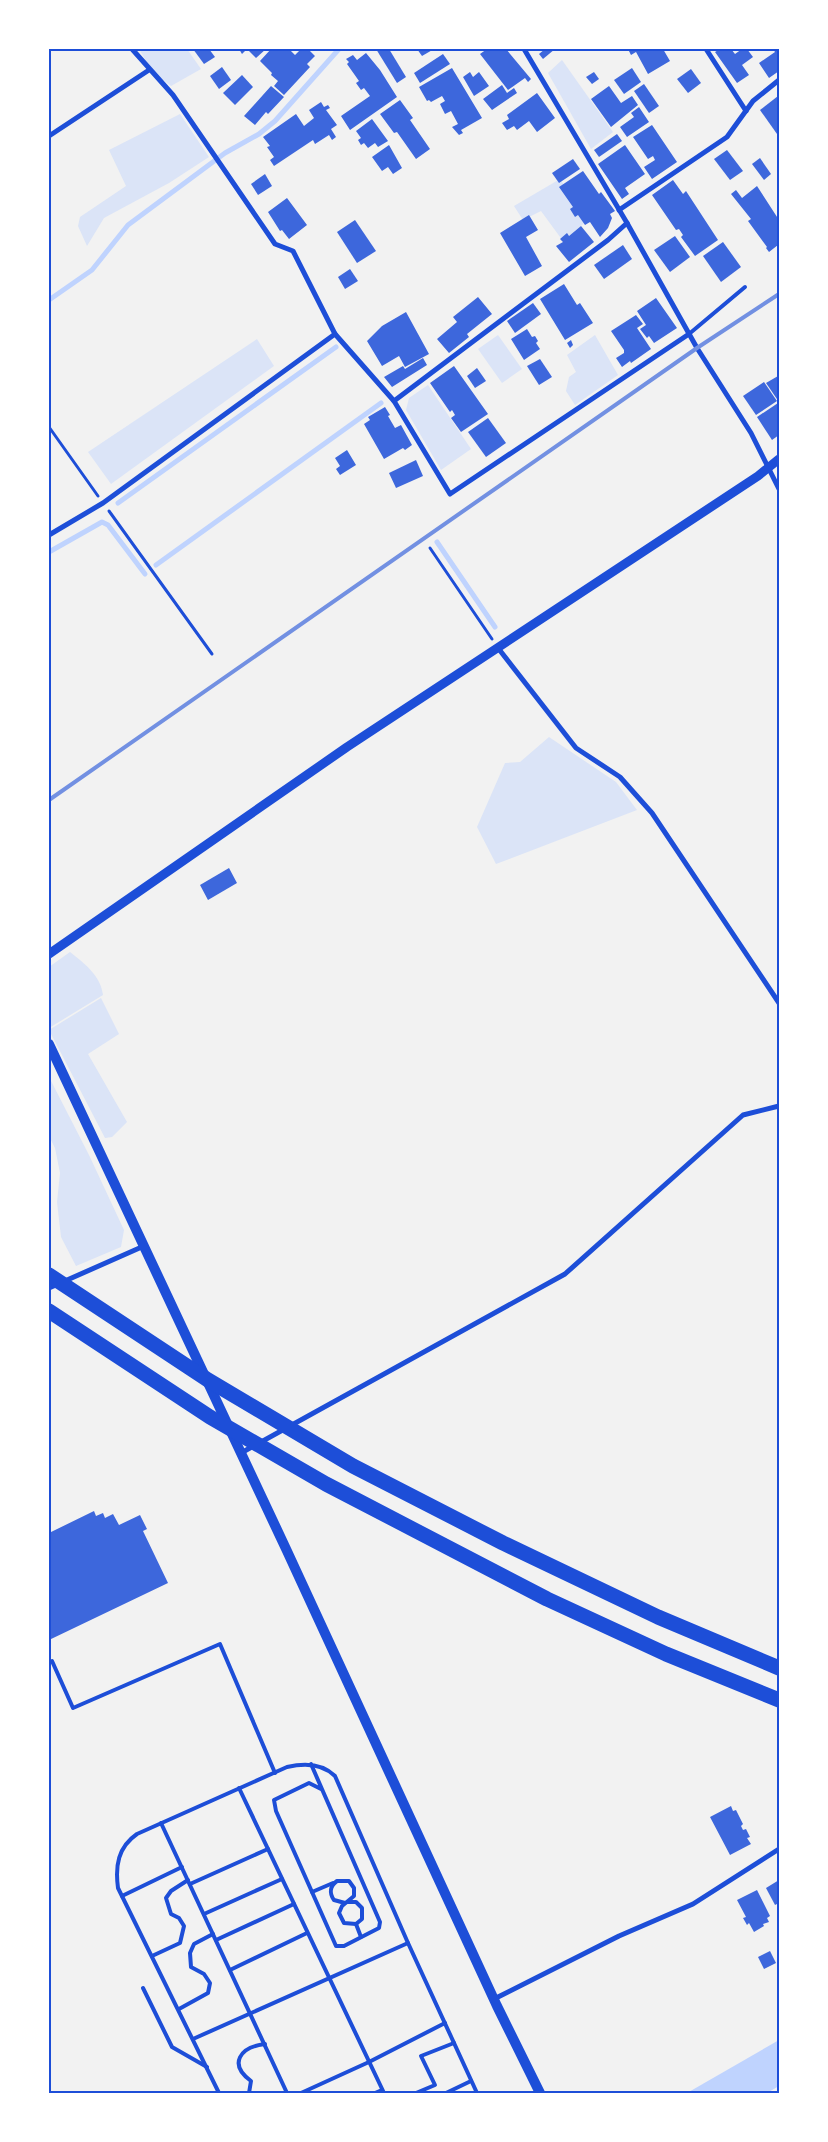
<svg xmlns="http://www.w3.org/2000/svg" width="828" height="2142" font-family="'Alegreya Sans',sans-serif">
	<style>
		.green { fill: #dbe4f7 }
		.water { fill: #bfd3fe }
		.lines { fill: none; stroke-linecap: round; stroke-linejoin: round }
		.stream { stroke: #bfd3fe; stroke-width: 5 }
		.building { fill: #3d67dc }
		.path { stroke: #1d4ed8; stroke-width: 3 }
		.service { stroke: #1d4ed8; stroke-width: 4 }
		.minor { stroke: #1d4ed8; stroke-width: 5 }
		.tertiary { stroke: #1d4ed8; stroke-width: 9 }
		.secondary { stroke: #1d4ed8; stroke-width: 10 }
		.motorway { stroke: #1d4ed8; stroke-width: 15 }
		.rail { stroke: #7290e2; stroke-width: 4 }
		.neatline { fill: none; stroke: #1d4ed8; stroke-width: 2 }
	</style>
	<rect width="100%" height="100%" fill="#f2f2f2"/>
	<g class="green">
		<polygon points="139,49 187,49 201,69 171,86 152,71"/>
		<polygon points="562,60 613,132 591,149 548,73"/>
		<polygon points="180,114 209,157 169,183 104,218 87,246 78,226 80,217 126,186 109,150"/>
		<polygon points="560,179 588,220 563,241 541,211 523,220 514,206"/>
		<polygon points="498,335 522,369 502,383 478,349"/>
		<polygon points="595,335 618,375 575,405 566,391 569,377 576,372 567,355"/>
		<polygon points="257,339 274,366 111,484 88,452"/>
		<polygon points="428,385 471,449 441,470 406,410 409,398"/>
		<polygon points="549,737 616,782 637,810 496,864 477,827 505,763 520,762"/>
		<path d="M 70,952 C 85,964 101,976 103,995 L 49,1028 L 49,967 Z"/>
		<polygon points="101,998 119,1034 88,1054 127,1122 112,1137 105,1138 49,1030"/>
		<polygon points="49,1077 89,1155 124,1230 121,1247 76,1266 61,1237 57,1202 60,1173 55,1148 49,1136"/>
	</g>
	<polygon class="water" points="779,2040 779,2086 767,2093 687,2093"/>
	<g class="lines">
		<g class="stream">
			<polyline points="49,300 92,270 128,225 225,153 259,134 275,121 339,49"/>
			<polyline points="118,503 336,347"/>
			<polyline points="437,542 495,627"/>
			<polyline points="49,552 102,522 108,525 145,574"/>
			<polyline points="156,565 381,403"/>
		</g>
	</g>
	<g class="building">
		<polygon points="193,49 209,49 215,57 204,64"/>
		<polygon points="239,49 247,49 242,54"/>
		<polygon points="247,49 266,49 256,58"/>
		<polygon points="271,49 289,49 295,55 301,49 308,49 315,56 307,64 310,67 284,95 274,86 278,81 271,75 272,73 260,61"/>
		<polygon points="376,49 389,49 406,77 397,83"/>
		<polygon points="417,49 434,49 422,56"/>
		<polygon points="487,49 506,49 531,79 528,82 525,78 508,90 480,54"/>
		<polygon points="545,49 555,49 543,59 539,54"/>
		<polygon points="628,49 663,49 670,61 648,74 636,52 631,55"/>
		<polygon points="720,49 731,49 735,54 742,49 747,49 753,57 742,65 749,75 737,83 715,52"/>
		<polygon points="773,49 779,49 779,71 769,78 759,63 775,52"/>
		<polygon points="366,53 380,70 397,97 350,130 341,116 370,96 364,88 361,90 356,83 359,81 347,64 349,62 346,59 353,55 357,60"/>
		<polygon points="443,54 450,64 420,83 414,73"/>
		<polygon points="222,67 231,80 219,89 210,76"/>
		<polygon points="452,68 482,118 461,130 463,133 459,135 452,127 458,124 451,111 445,114 440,104 445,101 442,96 431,102 429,100 427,101 419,87"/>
		<polygon points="632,68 641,82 624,94 614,80"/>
		<polygon points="691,69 701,83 688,93 677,79"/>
		<polygon points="470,72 473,77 479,72 489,86 474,96 463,77"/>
		<polygon points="594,72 599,79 592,84 586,77"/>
		<polygon points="242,75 253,87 235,105 223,93"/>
		<polygon points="644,84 659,106 649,113 634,91"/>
		<polygon points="502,85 507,93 514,88 517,93 492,110 483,99"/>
		<polygon points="271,86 284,97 268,114 266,112 255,125 244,116"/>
		<polygon points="609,86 621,103 632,96 638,105 611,127 591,99"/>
		<polygon points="537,93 555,118 537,132 529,121 517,130 514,126 507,130 502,123 509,119 507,115"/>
		<polygon points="778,96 779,132 777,134 760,110"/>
		<polygon points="400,100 413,118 410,120 430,149 416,159 397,132 394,133 380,114"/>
		<polygon points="321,102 324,107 328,105 330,108 326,110 337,125 331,129 336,137 332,140 329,135 315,144 313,140 274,166 270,160 274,157 267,147 270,146 263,137 296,114 304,126 314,118 309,110"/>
		<polygon points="639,107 649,122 627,137 620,127 634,117 631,113"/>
		<polygon points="372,119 388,141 378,147 375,143 368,148 364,143 361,145 358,140 361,138 356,131"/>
		<polygon points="652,125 677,162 652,179 644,167 655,160 653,156 648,159 633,137"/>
		<polygon points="617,134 622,141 599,157 594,150"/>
		<polygon points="389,145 402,168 393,174 388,167 382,171 372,157"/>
		<polygon points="625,145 645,174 625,188 629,194 622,199 598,164"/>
		<polygon points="727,150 743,171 730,180 714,159"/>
		<polygon points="760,158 771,174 764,180 752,164"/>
		<polygon points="573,159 580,169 559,183 552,173"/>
		<polygon points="583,171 599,194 601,192 615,211 610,214 612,218 608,228 600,237 590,222 585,225 578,215 575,217 570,209 573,207 559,187"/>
		<polygon points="265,174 272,186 258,195 251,184"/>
		<polygon points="673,180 683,194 686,191 718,240 695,256 681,237 683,235 679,229 676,230 652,195"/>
		<polygon points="757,186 779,220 779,247 778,245 769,252 766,248 767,247 748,221 751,219 731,194 736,190 742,198"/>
		<polygon points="287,198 307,225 289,239 282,230 280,231 268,212"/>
		<polygon points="529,215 538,230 526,237 542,266 525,276 500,233"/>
		<polygon points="355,220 376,251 357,263 337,232"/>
		<polygon points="581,226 594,242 569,262 556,246 563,242 560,239 567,233 569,236"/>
		<polygon points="675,236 690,257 670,272 654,250"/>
		<polygon points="723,242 741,267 721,282 703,256"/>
		<polygon points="623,245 632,259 604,279 594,265"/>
		<polygon points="350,269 358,281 345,289 338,277"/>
		<polygon points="564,284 577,305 580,303 593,323 565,340 540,299"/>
		<polygon points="478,297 492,314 467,334 469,337 449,353 437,339 457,322 453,317"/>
		<polygon points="656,298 677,328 654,343 649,336 647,338 640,329 646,325 637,311"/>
		<polygon points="533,303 541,314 515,333 507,321"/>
		<polygon points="406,312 429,354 405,367 399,356 382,366 367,341 382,326"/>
		<polygon points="636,315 643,324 637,328 651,349 631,363 630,361 622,367 616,358 624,353 624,350 611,331"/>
		<polygon points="527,329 532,337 535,336 538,341 536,343 540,349 524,360 511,339"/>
		<polygon points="571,340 573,345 570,348 567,343"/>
		<polygon points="423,358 427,365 392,387 384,377 403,366 405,369"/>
		<polygon points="540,359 552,377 539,385 527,366"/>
		<polygon points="454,366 488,414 461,432 451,418 455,415 452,410 450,412 430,383"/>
		<polygon points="477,368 486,381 475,388 467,376"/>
		<polygon points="778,376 779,378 779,402 766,383"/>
		<polygon points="764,382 777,401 756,415 743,396"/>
		<polygon points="778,403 779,435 772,440 757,417"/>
		<polygon points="385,407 390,415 388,416 395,428 401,425 412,445 405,450 403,448 384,459 364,424 370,420 368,417"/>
		<polygon points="488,418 506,443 486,457 468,432"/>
		<polygon points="347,450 356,465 340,475 336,469 340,466 335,458"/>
		<polygon points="416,460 423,476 396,488 389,473"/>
		<polygon points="229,868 237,883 208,900 200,885"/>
		<polygon points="94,1511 96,1516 103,1513 105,1518 113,1514 119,1525 140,1515 147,1529 143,1531 168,1583 49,1640 49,1533"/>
		<polygon points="731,1806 733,1811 736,1810 743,1824 741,1826 743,1830 746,1829 750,1837 747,1838 751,1844 730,1855 710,1817"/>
		<polygon points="779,1880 779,1903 775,1905 766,1888"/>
		<polygon points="757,1890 770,1916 767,1918 769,1922 763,1924 764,1926 754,1932 749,1923 747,1925 743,1918 746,1917 737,1900"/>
		<polygon points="770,1951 776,1963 764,1969 758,1957"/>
	</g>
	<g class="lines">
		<g class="path">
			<polyline points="49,427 98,496"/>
			<polyline points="109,511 212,654"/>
			<polyline points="430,548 492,639"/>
		</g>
		<g class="service">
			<polyline points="689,334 745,287"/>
			<polyline points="52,1661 73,1708 220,1644 275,1773"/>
			<polyline points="311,1764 380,1922 379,1928 344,1946 336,1946 276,1811 274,1800 309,1783 321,1789"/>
			<polyline points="239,1788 384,2093"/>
			<polyline points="161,1823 287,2093"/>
			<polyline points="190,1884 268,1849"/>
			<polyline points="312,1892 333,1883"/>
			<polyline points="122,1896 182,1867"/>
			<path d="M 345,1903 L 334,1900 C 329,1893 330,1886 337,1881 L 349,1881 L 354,1888 L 354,1896 L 342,1906 L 339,1913 L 344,1923 L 356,1924 L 362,1919 L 362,1908 L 356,1902 L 348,1902"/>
			<polyline points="204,1914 282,1879"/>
			<polyline points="356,1924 361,1937"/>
			<polyline points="216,1940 294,1904"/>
			<polyline points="152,1956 180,1943 184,1926 179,1918 171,1914 166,1898 171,1891 188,1880"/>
			<polyline points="230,1970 307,1933"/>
			<polyline points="143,1988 172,2047 207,2067"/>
			<polyline points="179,2009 208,1993 210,1983 204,1974 191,1967 190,1953 194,1944 213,1934"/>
			<polyline points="193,2039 408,1943"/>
			<path d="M 219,2093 L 118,1888 C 115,1866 118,1847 137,1834 L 287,1767 C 304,1763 322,1763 335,1776 L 408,1943 L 477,2093"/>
			<path d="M 249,2093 L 251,2081 C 228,2064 240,2047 265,2044"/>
			<polyline points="301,2093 369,2062 445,2023"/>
			<polyline points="375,2093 382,2090"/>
			<polyline points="416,2093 435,2085 421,2056 454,2043"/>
			<polyline points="446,2093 471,2081"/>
		</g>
		<g class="minor">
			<polyline points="132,49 173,95 275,244 293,251 335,334 394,401 450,494 689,334"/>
			<polyline points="524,49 627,223 697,348 751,433 779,489"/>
			<polyline points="706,49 746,111"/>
			<polyline points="49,136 149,70"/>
			<polyline points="619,210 727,137 753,101 779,80"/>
			<polyline points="394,401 608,240 627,223"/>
			<polyline points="49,535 103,503 335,334"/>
			<polyline points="498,648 576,748 620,777 652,813 779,1003"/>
			<polyline points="49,1288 144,1246"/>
			<polyline points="241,1453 565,1274 743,1115 779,1106"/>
			<polyline points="494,1999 619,1936 693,1904 779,1849"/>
		</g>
		<polyline class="tertiary" points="49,954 347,747 758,476 779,459"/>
		<polyline class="secondary" points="49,1044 287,1551 497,2006 540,2093"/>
		<g class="motorway">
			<polyline points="49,1275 208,1380 353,1466 503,1543 658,1617 779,1668"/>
			<polyline points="49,1311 210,1417 326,1484 547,1599 666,1654 779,1700"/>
		</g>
		<polyline class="rail" points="49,800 697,348 779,294"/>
	</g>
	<rect width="828" height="2142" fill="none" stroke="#ffffff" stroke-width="100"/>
	<rect x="50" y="50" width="728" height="2042" class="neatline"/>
</svg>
